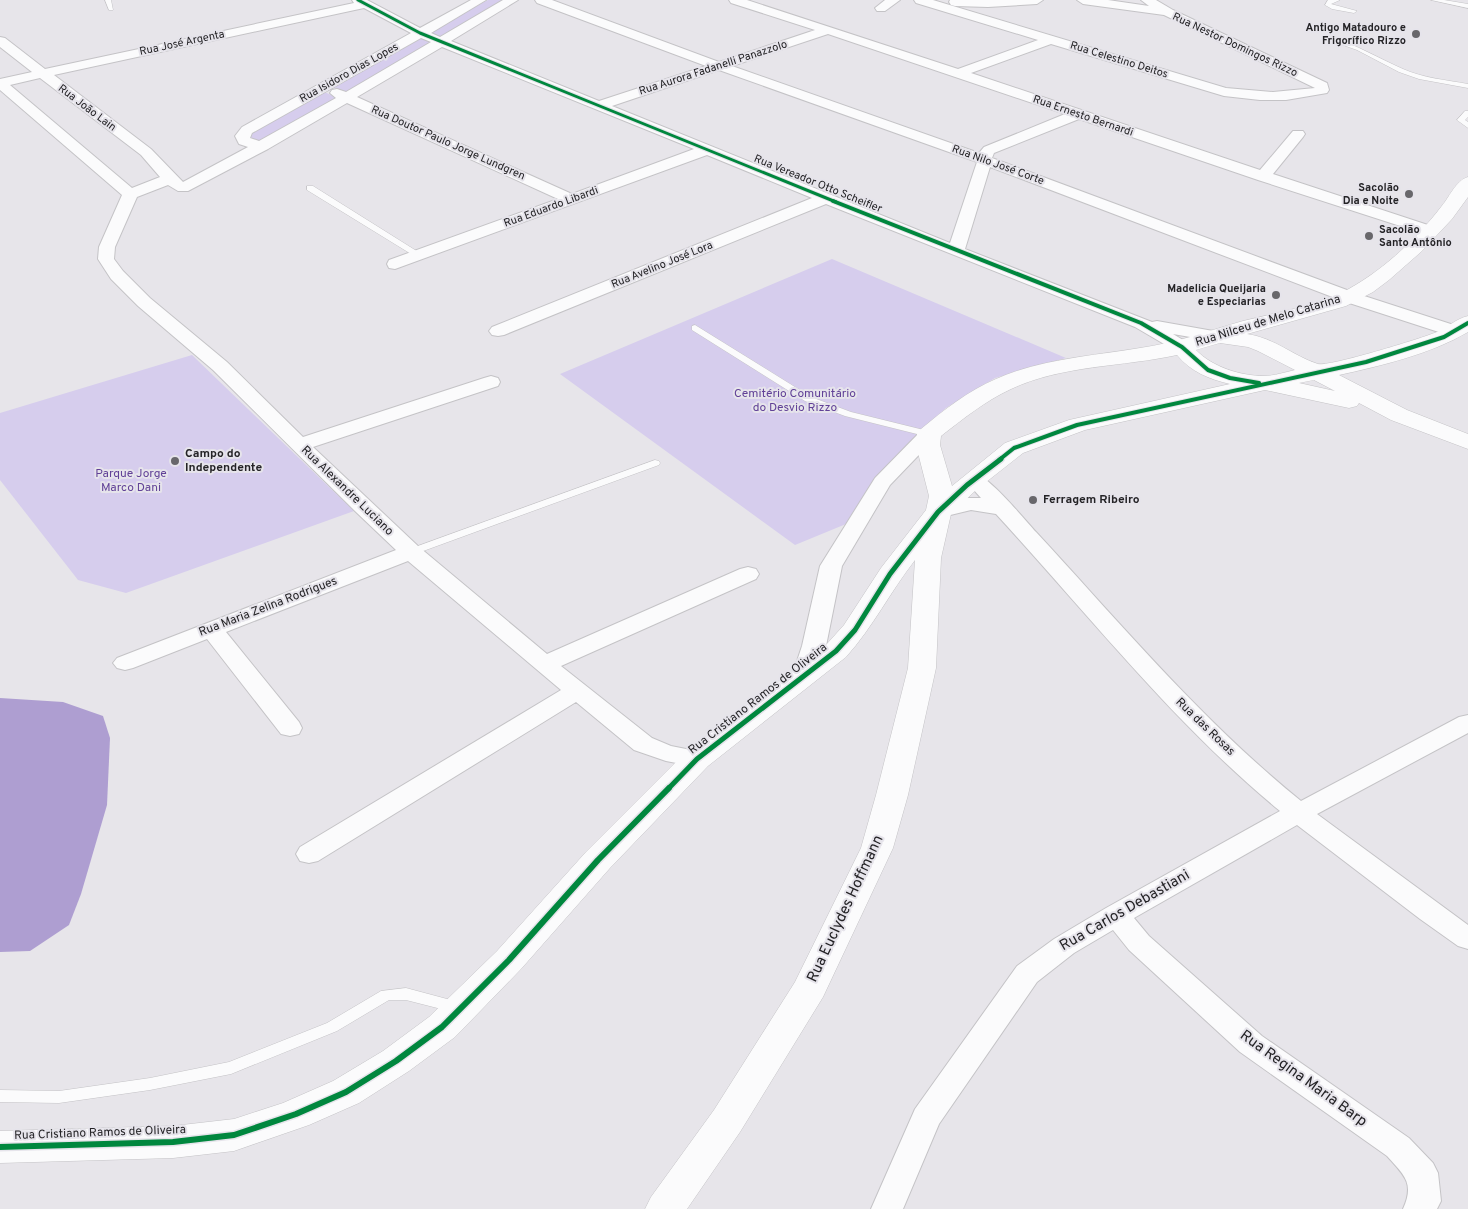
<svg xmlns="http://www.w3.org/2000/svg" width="1468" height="1209" font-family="Overpass,sans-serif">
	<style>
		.green { fill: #d6cded }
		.water { fill: #ae9ed1 }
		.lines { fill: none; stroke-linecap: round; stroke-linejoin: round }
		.service-casing { stroke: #c4c3c6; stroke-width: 1 }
		.minor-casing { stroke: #c4c3c6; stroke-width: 2 }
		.tertiary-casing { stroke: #c4c3c6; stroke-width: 1 }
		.service { fill: #fbfbfc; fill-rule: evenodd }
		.minor { fill: #fbfbfc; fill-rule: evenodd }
		.tertiary { fill: #fbfbfc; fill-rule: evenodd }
		.cycleway-far3-casing { stroke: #e6e4eb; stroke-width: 5 }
		.cycleway-far2-casing { stroke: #e6e4eb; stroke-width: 6 }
		.cycleway-far1-casing { stroke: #e6e4eb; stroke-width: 8 }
		.cycleway-casing { stroke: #e6e4eb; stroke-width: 9 }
		.cycleway-far3 { stroke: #00873e; stroke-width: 3 }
		.cycleway-far2 { stroke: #00873e; stroke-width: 4 }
		.cycleway-far1 { stroke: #00873e; stroke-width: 5 }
		.cycleway { stroke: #00873e; stroke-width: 6 }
		.poi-dot { fill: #68676b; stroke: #e6e4eb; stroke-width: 2 }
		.labels { text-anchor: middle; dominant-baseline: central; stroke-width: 4; stroke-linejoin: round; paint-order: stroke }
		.far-poi-label { font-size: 11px; font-weight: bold; fill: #242326; stroke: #e6e4eb; text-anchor: end }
		.far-street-label { font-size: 11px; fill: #242326; stroke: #e6e4eb }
		.street-label { font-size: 12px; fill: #242326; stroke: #e6e4eb }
		.park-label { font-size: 12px; fill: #614197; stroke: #e6e4eb }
		.poi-label { font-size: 12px; font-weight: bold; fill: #242326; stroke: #e6e4eb; text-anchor: start }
		.near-street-label { font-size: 15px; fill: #242326; stroke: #e6e4eb }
	</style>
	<rect width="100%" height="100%" fill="#e7e5ea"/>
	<g class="green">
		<polygon points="488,0 506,0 440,37 426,33"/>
		<polygon points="417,36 434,43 348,93 330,86"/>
		<polygon points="322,91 338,98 264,141 252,141 245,136"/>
		<polygon points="832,259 1066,358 995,378 946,408 917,435 853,512 846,524 795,545 560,374"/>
		<polygon points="192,355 354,511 126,593 78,580 0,480 0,413"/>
	</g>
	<polygon class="water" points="0,698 63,702 103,716 110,738 107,805 81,894 69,925 30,951 0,952"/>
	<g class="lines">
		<defs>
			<g id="service">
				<polygon points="105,0 111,0 113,10 109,10"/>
				<polygon points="1328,0 1340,0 1331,4 1357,11 1354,13 1332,9 1325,5"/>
				<polygon points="1431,0 1444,0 1468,4 1468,8"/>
				<path d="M 1331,37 C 1357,45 1378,58 1403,69 C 1423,78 1446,80 1468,84 L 1468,88 L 1419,79 L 1399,72 L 1357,50 L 1329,40 L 1328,39 Z"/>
				<polygon points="1465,111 1468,111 1468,117 1465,120 1468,122 1468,128 1457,120"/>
				<polygon points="307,186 313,186 423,255 419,257 416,257 307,190"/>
				<polygon points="695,325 811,397 851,412 932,432 934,434 929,437 845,416 805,401 692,330 692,326"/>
				<polygon points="655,460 659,461 660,463 659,465 415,554 407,554 406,552 407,550"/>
				<polygon points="406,988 462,1003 464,1007 462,1011 457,1013 406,1000 389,1000 337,1031 231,1074 150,1090 59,1103 0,1102 0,1090 59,1091 150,1078 229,1062 327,1023 381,991"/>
			</g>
			<g id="minor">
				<path d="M 352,0 L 367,0 L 420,28 L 471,0 L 486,0 L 431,33 L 440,37 L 503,0 L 518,0 L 451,41 L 599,101 L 706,66 L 537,3 L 535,0 L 552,0 L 719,62 L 815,30 L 731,3 L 729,0 L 747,0 L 958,69 L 1038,40 L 916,3 L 914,0 L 933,0 L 1226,88 L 1273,92 L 1315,88 L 1164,15 L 1083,4 L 1077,0 L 1108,0 L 1149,6 L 1141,0 L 1156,0 L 1173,10 L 1327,83 L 1329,90 L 1327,93 L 1286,100 L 1260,100 L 1224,96 L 1051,44 L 971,73 L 1260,170 L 1293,131 L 1303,131 L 1305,134 L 1303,137 L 1273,174 L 1437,228 L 1439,231 L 1437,234 L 1425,234 L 1258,180 L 1079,119 L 994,153 L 992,158 L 1355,293 L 1460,327 L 1463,331 L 1460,335 L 1454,336 L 1448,335 L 1343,301 L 990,167 L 965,249 L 1152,322 L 1157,321 L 1219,332 L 1222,336 L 1219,340 L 1213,341 L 1173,334 L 1188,343 L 1191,347 L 1188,351 L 1182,352 L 1176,351 L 1135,327 L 826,204 L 504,335 L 498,336 L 492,335 L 489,331 L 492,327 L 812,198 L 707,155 L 395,269 L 389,268 L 387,264 L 389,260 L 558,199 L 347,103 L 268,149 L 188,191 L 178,191 L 168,185 L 137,197 L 115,247 L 114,259 L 123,271 L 150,298 L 227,362 L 303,437 L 484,378 L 491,376 L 498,378 L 500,382 L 498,386 L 313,447 L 419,547 L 547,654 L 740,569 L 748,567 L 756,569 L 759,574 L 756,579 L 561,666 L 652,738 L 671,746 L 706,753 L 710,759 L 706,765 L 697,767 L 666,761 L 634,750 L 576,702 L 318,861 L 309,863 L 300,861 L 296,854 L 300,847 L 561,690 L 408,561 L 226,632 L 299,722 L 302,728 L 299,734 L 290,736 L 281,734 L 207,639 L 133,668 L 125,670 L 117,668 L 113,663 L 117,658 L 396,550 L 356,512 L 213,370 L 138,306 L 111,279 L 98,259 L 99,247 L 122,195 L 0,90 L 0,79 L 32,72 L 0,47 L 0,37 L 5,38 L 45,69 L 354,3 ZM 364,8 L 411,33 L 242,127 L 235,136 L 239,144 L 248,147 L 183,182 L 151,149 L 54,75 ZM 828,34 L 1065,114 L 984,147 L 979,153 L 732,66 ZM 421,38 L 431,42 L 346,92 L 337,89 L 332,90 L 330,93 L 336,98 L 259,141 L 250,138 L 252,133 ZM 442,47 L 694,149 L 572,194 L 357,97 ZM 719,70 L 977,162 L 950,243 L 612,106 ZM 40,78 L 141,155 L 160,177 L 132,188 L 10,85 Z"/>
				<polygon points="885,0 900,0 885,11 877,11 875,8"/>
				<polygon points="950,0 1043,0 1037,4 988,7 955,6 951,5 949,2"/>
				<polygon points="929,428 936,430 939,434 890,485 842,566 826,646 812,681 804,683 796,681 792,676 802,646 820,566 875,478 922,430"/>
				<path d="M 974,473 C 990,477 1024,519 1036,532 C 1122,625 1202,721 1301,801 L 1459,717 L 1468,715 L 1468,733 L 1317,814 L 1468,925 L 1468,949 L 1458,946 L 1420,919 L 1297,825 L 1134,918 L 1149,936 L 1262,1036 L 1409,1138 L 1433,1163 L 1438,1173 L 1441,1201 L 1437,1209 L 1403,1209 C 1415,1183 1404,1175 1387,1156 L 1240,1052 L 1129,950 L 1113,930 L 1074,953 L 1037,982 L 939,1124 L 903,1209 L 871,1209 L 915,1109 L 1017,966 L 1054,939 L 1106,908 L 1280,811 C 1174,724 1089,615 996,514 L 971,510 L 938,518 L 931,516 L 928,512 L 931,508 L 964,498 L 981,498 L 964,479 L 967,475 Z"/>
			</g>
			<path id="tertiary" d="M 1468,177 L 1468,197 L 1452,219 L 1422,251 L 1389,280 L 1373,292 L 1346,306 L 1247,334 C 1275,338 1293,356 1318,364 C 1329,367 1423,338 1437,332 C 1448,327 1456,319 1468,316 L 1468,332 C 1431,354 1380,366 1339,375 L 1407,410 L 1468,434 L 1468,449 L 1391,420 L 1359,403 L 1357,406 L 1349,408 L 1265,390 L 1085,430 L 1023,453 L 976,490 L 951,514 L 941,558 L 936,668 L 908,795 L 893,848 L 823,997 L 740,1132 L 687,1209 L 645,1209 L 651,1197 L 714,1110 L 795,982 L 861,848 L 876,795 L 908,668 L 915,560 C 890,592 873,627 846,657 L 708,766 L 610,868 L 521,969 L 455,1037 L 409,1071 L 359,1103 L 309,1125 L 234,1151 L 173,1158 L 0,1163 L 0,1131 L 173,1126 L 234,1119 L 283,1103 L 333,1081 L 383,1051 L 429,1017 L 497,951 L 586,852 L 686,752 L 826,645 L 844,625 L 881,568 L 926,510 L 929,496 L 916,445 L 917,434 L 921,429 C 944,410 968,391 996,379 C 1041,359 1092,356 1140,348 C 1176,343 1208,331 1243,321 C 1275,313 1310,307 1341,293 C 1379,274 1415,241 1441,207 C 1449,198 1456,180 1468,177 ZM 1220,343 L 1248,347 L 1258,351 L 1295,370 C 1286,372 1274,376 1264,376 C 1241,376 1212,367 1196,350 ZM 1177,355 C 1191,372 1209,379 1230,384 L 1069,420 L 1005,443 L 952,486 L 940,445 L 941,436 C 963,419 985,401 1011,389 C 1062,365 1122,367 1177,355 ZM 1314,380 L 1335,391 L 1299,383 Z"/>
		</defs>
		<use href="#service" class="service-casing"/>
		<use href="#minor" class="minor-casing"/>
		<use href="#tertiary" class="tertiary-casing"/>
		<use href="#service" class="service"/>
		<use href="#minor" class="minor"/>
		<use href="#tertiary" class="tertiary"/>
		<defs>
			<polyline id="cycleway-far3" points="358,0 420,33 836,202"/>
			<g id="cycleway-far2">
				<polyline points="833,201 1141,323 1182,347 1208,370 1230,378 1259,383"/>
				<polyline points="999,460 1014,448 1077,425 1366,362 1444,337 1468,323"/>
			</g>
			<polyline id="cycleway-far1" points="668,789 697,759 836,651 855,630 890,574 938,512 967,485 1001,459"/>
			<polyline id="cycleway" points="0,1147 173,1142 234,1135 296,1114 346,1092 396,1061 442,1027 509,960 598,860 669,788"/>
		</defs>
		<use href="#cycleway-far3" class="cycleway-far3-casing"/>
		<use href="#cycleway-far2" class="cycleway-far2-casing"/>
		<use href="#cycleway-far1" class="cycleway-far1-casing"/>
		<use href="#cycleway" class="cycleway-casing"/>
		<use href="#cycleway-far3" class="cycleway-far3"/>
		<use href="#cycleway-far2" class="cycleway-far2"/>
		<use href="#cycleway-far1" class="cycleway-far1"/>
		<use href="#cycleway" class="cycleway"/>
	</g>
	<g class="poi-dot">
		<circle cx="1416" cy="34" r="5"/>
		<circle cx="1409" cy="194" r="5"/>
		<circle cx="1369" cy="236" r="5"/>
		<circle cx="1276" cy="295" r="5"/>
		<circle cx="175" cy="461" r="5"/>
		<circle cx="1033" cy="500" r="5"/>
	</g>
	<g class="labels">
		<g class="far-poi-label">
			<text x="1406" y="28">Antigo Matadouro e<tspan x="1406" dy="13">Frigorífico Rizzo</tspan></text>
			<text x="1399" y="188">Sacolão<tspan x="1399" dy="13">Dia e Noite</tspan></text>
			<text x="1379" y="230" text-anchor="start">Sacolão<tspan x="1379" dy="13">Santo Antônio</tspan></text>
			<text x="1266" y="289">Madelicia Queijaria<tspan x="1266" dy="13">e Especiarias</tspan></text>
		</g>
		<g class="far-street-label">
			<text transform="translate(182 43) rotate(-12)">Rua José Argenta</text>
			<text transform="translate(1235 45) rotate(25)">Rua Nestor Domingos Rizzo</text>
			<text transform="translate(1119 60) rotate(17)">Rua Celestino Deitos</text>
			<text transform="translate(713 68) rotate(-18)">Rua Aurora Fadanelli Panazzolo</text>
			<text transform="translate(349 73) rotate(-29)">Rua Isidoro Dias Lopes</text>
			<text transform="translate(87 108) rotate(37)">Rua João Lain</text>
			<text transform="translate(1083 116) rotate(19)">Rua Ernesto Bernardi</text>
			<text transform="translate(448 143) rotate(24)">Rua Doutor Paulo Jorge Lundgren</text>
			<text transform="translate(998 165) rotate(20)">Rua Nilo José Corte</text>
			<text transform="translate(818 184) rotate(22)">Rua Vereador Otto Scheifler</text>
			<text transform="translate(551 207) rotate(-20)">Rua Eduardo Libardi</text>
			<text transform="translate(662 265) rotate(-22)">Rua Avelino José Lora</text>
		</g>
		<g class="street-label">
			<text transform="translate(1268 321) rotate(-17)">Rua Nilceu de Melo Catarina</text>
			<text transform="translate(347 491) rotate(44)">Rua Alexandre Luciano</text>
			<text transform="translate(268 607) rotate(-21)">Rua Maria Zelina Rodrigues</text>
			<text transform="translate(758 699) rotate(-38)">Rua Cristiano Ramos de Oliveira</text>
			<text transform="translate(1205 727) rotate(44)">Rua das Rosas</text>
			<text transform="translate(100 1133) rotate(-2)">Rua Cristiano Ramos de Oliveira</text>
		</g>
		<g class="park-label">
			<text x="795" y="394">Cemitério Comunitário<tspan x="795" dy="14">do Desvio Rizzo</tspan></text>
			<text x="131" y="474">Parque Jorge<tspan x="131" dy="14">Marco Dani</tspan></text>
		</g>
		<g class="poi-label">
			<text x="185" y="454">Campo do<tspan x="185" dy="14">Independente</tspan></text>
			<text x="1043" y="500">Ferragem Ribeiro</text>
		</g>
		<g class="near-street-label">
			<text transform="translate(846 909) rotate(-65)">Rua Euclydes Hoffmann</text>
			<text transform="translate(1125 911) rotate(-30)">Rua Carlos Debastiani</text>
			<text transform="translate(1303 1079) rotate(36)">Rua Regina Maria Barp</text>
		</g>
	</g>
</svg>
